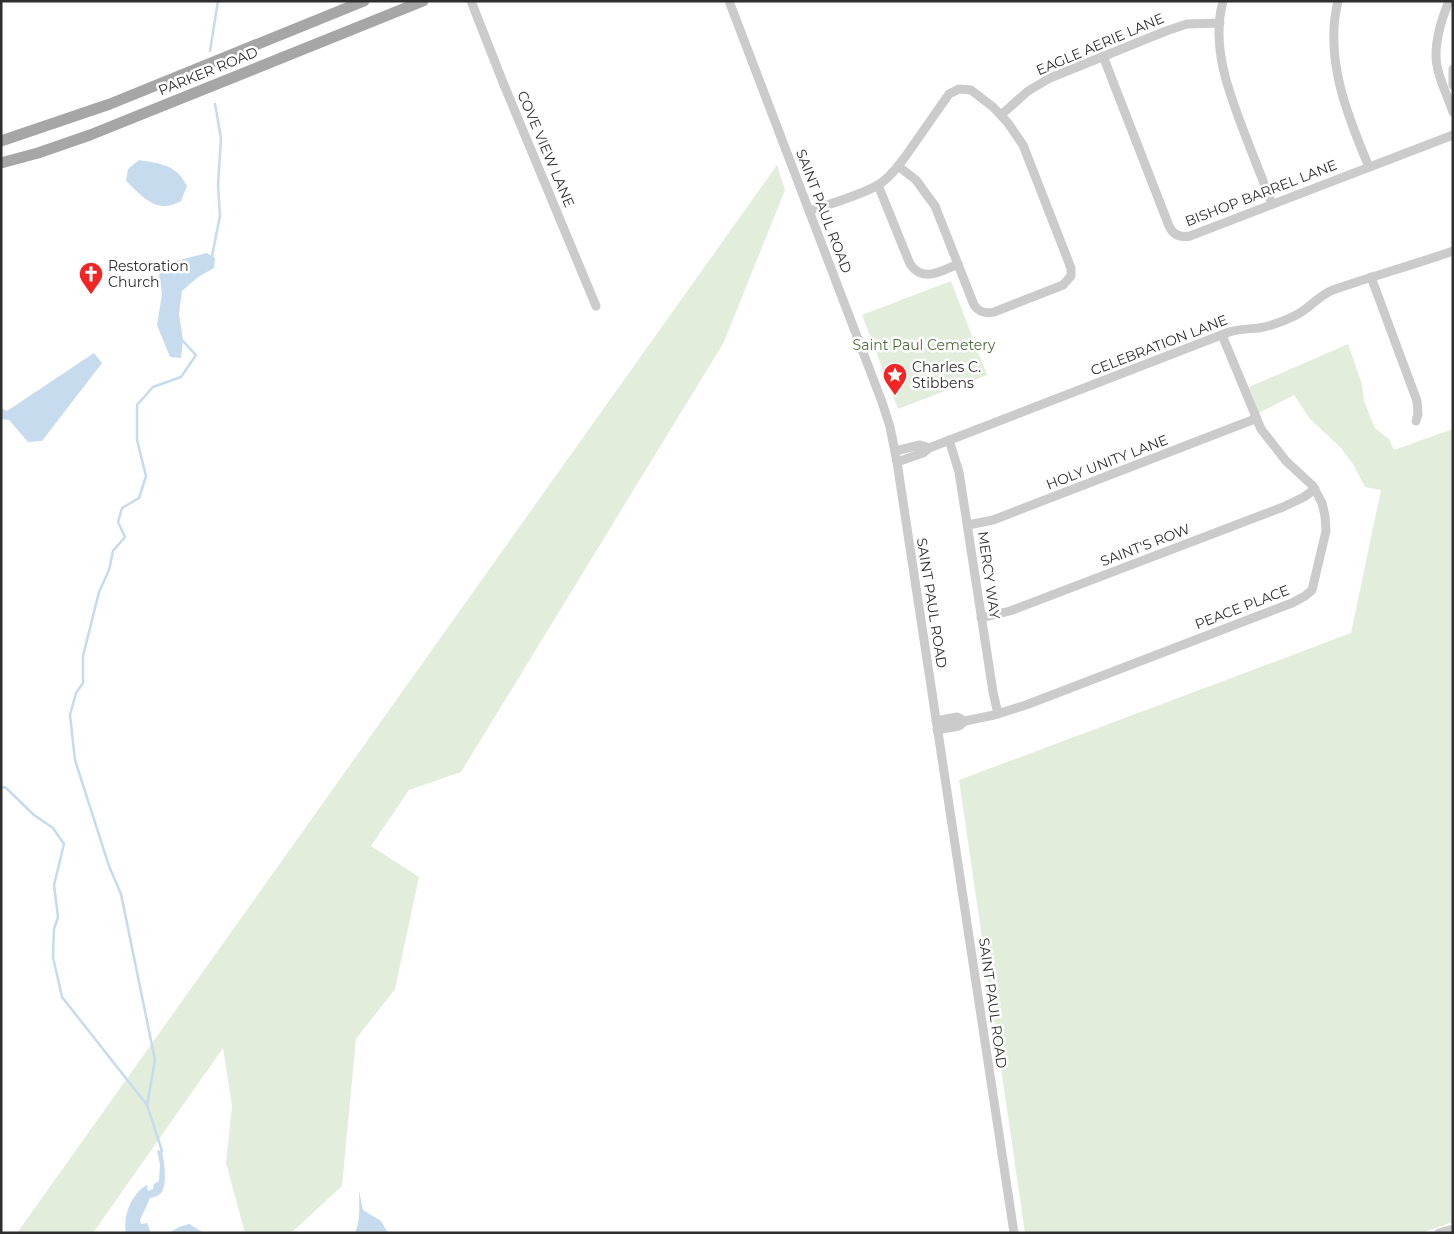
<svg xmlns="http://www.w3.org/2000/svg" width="1454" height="1234" font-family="Montserrat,sans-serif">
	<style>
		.green { fill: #e3eddb }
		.water { fill: #c6dbee }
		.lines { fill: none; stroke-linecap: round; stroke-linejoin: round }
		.stream { stroke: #c6dbee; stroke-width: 2.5 }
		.minor { stroke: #cbcbcb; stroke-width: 9 }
		.major { stroke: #a6a6a6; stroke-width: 11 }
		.labels { text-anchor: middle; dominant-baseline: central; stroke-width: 5; stroke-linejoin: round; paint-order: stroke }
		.street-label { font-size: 14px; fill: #2e2e2e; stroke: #fff }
		.poi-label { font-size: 14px; fill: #2e2e2e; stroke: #fff; text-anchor: start }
		.park-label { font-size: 14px; fill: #4d6d38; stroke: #fff }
	</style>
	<rect width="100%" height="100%" fill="#fff"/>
	<g class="green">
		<polygon points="777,165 785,190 724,342 461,772 409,790 371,846 419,877 395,989 356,1039 342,1186 291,1233 245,1233 226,1163 232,1106 223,1048 93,1233 17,1233"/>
		<polygon points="951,281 987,375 898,409 862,315"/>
		<polygon points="1348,344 1362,384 1364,401 1375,428 1389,439 1394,450 1453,429 1453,1222 1421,1233 1025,1233 959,780 1351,633 1381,490 1365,487 1353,464 1341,448 1310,419 1294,395 1259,413 1249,387"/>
	</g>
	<g class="water">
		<path d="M 139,160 C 161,164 176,164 187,186 L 181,201 C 157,215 143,197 126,181 L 128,169 Z"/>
		<polygon points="207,253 215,258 214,268 198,277 182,291 179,314 183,340 181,358 170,357 157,325 162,294 159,275 164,264"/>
		<polygon points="94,353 102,363 42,441 28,442 9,420 1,419 1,408 7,411"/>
		<path d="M 157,1150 L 162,1151 C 164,1160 168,1186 161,1193 C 158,1196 154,1197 150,1198 L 140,1220 L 141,1224 L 147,1223 L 151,1233 L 126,1233 C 123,1216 131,1194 147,1185 L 148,1191 L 153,1189 L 154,1184 L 159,1181 L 160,1165 Z"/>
		<path d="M 359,1191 L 363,1210 L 381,1221 L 388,1233 L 355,1233 C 361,1220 359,1204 359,1191 Z"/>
		<polygon points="189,1224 204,1233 169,1233 179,1227"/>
	</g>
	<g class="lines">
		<g class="stream">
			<polyline points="210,51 218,1"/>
			<polyline points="211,257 212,256 220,216 218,185 221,138 215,104"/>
			<polyline points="1,788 5,787 34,815 53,828 64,844 54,885 58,917 54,929 53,957 62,997 147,1105 162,1151"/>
			<polyline points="147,1105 155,1060 121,894 109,866 75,760 70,715 76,693 83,683 83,656 99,592 109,570 113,551 125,537 118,522 122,508 139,498 146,476 137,440 137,405 153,387 181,377 196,355 182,340"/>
		</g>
		<g class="minor">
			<polyline points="471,1 504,85 596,306"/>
			<polyline points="729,1 882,402 890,427 897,462 1014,1233"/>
			<path d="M 1223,1 C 1211,46 1228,90 1244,132 C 1253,156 1263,180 1272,204"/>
			<path d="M 1338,1 C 1324,58 1347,115 1369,167"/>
			<path d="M 1449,1 C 1442,18 1436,36 1436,55 C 1436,74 1447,94 1453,112"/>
			<path d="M 1103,56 L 1169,226 C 1173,235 1180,238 1190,236 L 1453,135"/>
			<polyline points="1453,69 1453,85"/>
			<polyline points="1001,115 1028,91 1050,78 1166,31 1187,24 1220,23"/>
			<path d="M 878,185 L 910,264 C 923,283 941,271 958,264"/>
			<path d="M 809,211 C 830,204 861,195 878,185 C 890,178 897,167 905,157 L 949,94 L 959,89 L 971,90 L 993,107 L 1008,123 L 1023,145 L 1071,268 L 1071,276 L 1063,285 L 994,312 C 986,314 979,312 974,305 L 935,206 L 916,180 L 898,166"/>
			<polyline points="1371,277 1417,401 1418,414 1416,421"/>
			<polyline points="949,440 959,472 993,692 998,714"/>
			<path d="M 929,448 L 1229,332 C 1239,329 1249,329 1259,328 C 1270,326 1282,322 1292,317 C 1308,311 1317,296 1333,290 C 1373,276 1413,265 1453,251"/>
			<polyline points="895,451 920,445 929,448 923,453 897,462"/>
			<polyline points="968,525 993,520 1255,419"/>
			<polyline points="981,618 1010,611 1283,507 1304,497 1315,489"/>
			<polyline points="936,721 957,717 965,721 959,726 937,730"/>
			<polyline points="965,721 994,715 1026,705 1292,603 1305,596 1312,590 1326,531 1325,516 1322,503 1313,486 1286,461 1261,429 1222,335"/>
			<polyline points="1439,1233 1453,1229"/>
		</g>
		<g class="major">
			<polyline points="1,141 110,104 364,1"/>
			<polyline points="1,163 38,153 90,135 423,1"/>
		</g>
	</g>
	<defs>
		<symbol id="church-pin" viewBox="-11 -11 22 30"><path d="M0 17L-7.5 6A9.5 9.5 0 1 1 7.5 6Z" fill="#f22524" stroke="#fff"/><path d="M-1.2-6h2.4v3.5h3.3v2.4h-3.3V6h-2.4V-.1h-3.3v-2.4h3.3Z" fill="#fff"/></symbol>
		<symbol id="sight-pin" viewBox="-11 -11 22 30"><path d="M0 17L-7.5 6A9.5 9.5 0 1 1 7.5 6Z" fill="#f22524" stroke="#fff"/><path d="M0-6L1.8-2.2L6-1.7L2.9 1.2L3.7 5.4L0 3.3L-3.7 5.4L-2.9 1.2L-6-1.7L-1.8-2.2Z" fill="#fff"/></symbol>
	</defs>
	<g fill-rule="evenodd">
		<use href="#church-pin" x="77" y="260" width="28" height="38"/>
		<use href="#sight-pin" x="881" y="361" width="28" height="38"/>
	</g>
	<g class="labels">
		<g class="street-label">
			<text transform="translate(1100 44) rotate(-23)">EAGLE AERIE LANE</text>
			<text transform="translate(208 71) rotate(-22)">PARKER ROAD</text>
			<text transform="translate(546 149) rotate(67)">COVE VIEW LANE</text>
			<text transform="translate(1261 193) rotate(-21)">BISHOP BARREL LANE</text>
			<text transform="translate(824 211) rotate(69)">SAINT PAUL ROAD</text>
			<text transform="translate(1159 345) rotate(-21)">CELEBRATION LANE</text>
			<text transform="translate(1107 462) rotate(-21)">HOLY UNITY LANE</text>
			<text transform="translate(1145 545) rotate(-21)">SAINT'S ROW</text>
			<text transform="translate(989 575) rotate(82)">MERCY WAY</text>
			<text transform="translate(932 603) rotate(81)">SAINT PAUL ROAD</text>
			<text transform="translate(1242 607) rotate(-21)">PEACE PLACE</text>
			<text transform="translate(993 1003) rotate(82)">SAINT PAUL ROAD</text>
		</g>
		<g class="poi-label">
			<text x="108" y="266">Restoration<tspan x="108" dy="16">Church</tspan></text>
			<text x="912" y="367">Charles C.<tspan x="912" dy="16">Stibbens</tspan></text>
		</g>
		<g class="park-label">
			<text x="924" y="345">Saint Paul Cemetery</text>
		</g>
	</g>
	<rect width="1454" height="1234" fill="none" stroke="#2e2e2e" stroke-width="5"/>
</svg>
